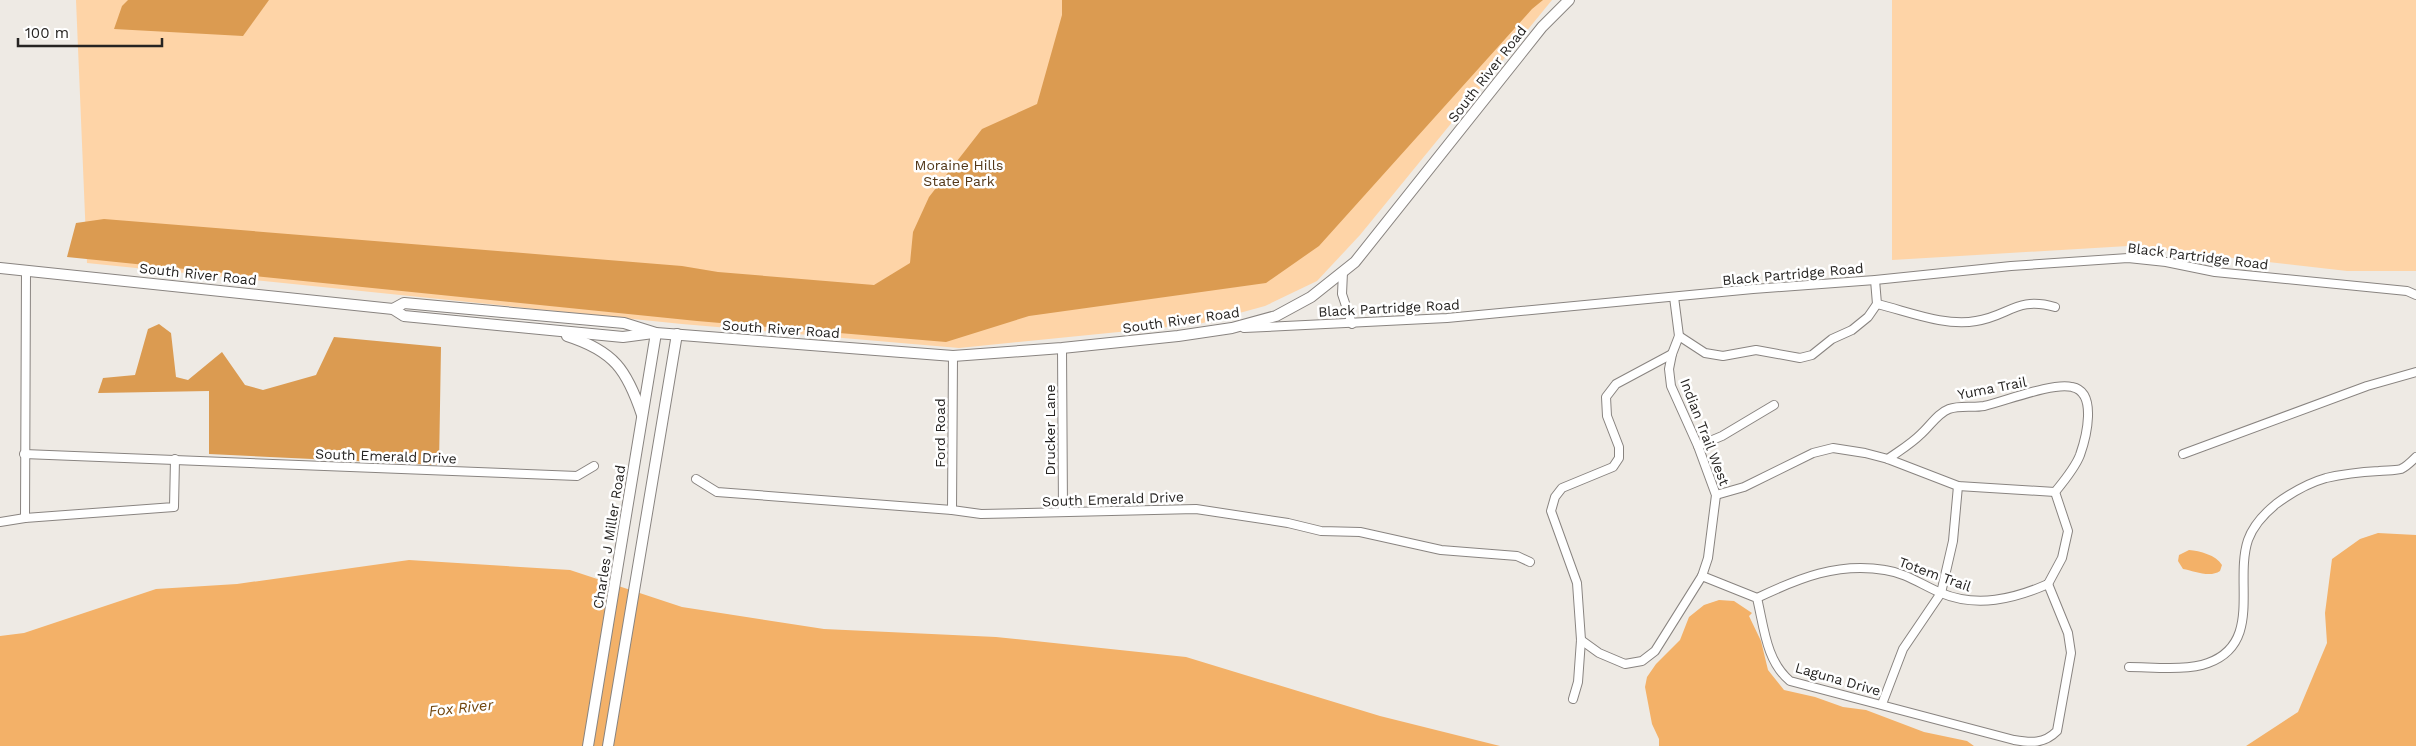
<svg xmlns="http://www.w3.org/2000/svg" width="2416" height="746" font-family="'Work Sans',sans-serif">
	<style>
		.green { fill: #fed4a7 }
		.forest { fill: #db9b51 }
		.water { fill: #f3b168 }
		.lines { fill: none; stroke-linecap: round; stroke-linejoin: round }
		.street-casing { stroke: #898480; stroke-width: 10 }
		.secondary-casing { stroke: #898480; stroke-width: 12 }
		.street { stroke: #fff; stroke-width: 8 }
		.secondary { stroke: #fff; stroke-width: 10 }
		.labels { text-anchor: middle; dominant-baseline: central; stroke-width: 5; stroke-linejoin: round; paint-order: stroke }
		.street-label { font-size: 14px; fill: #262422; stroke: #fff }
		.park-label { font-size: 14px; fill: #523718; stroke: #fff }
		.water-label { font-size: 15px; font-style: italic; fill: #71460d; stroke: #fff }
	</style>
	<rect width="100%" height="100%" fill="#eeeae4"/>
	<g class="green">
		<polygon points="76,0 1552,0 1360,235 1317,281 1265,306 1199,324 959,348 682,324 87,263"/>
		<polygon points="1892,0 2416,0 2416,271 2347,271 2128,246 1892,260"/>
	</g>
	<g class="forest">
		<polygon points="128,0 269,0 243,36 114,29 122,6"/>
		<polygon points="1062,0 1543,0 1532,9 1319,246 1266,283 1029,316 946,342 697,321 67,257 76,223 104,219 682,266 718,272 874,285 910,263 913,232 929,197 982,129 1037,104 1062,15"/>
		<polygon points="159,324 171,333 176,377 188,380 222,352 245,385 263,390 316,375 334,337 441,347 439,465 209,454 209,391 98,393 103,378 135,375 148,329"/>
	</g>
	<g class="water">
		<polygon points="2378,533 2416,535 2416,746 2246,746 2298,712 2327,643 2325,613 2332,559 2360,539"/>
		<path d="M 2189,550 C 2200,551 2216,555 2222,565 L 2220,571 C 2210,578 2194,571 2183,569 L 2178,561 L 2179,555 Z"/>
		<polygon points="409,560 570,570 682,607 824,629 996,637 1186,657 1380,716 1500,746 0,746 0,636 24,633 156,589 237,584"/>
		<polygon points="1719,600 1734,601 1752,613 1749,616 1761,641 1768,670 1784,690 1815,697 1843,707 1866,710 1924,732 1967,741 1974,746 1659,746 1659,739 1652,724 1645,687 1647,677 1656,664 1680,640 1689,617 1704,605"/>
	</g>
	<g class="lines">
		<defs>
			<g id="street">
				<polyline points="1343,272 1342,294 1352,324"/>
				<polyline points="1875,280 1877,304"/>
				<polyline points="1674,297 1679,336 1672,354 1669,369 1671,386 1698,446 1716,495 1708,558 1702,576"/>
				<polyline points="1244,328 1447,318 1753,289 1875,280 2011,266 2128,258 2166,262 2215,272 2407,291 2416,295"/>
				<path d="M 1679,336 L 1705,353 L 1723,356 L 1756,350 L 1800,358 L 1812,355 L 1832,339 L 1852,330 L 1868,317 L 1877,304 C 1907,311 1945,327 1976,321 C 2009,316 2017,296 2055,307"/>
				<polyline points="1062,348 1063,511"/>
				<polyline points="1698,446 1722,436 1774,405"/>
				<polyline points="24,454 577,476 594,466"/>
				<polyline points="2183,454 2367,386 2416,372"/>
				<path d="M 1888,459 C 1899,451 1911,444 1921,434 C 1930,426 1938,413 1949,409 C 1960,405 1973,408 1984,406 C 2006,401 2053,382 2072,387 C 2098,392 2086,438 2080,455 C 2075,468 2064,481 2055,492"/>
				<polyline points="696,479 717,492 952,510 981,514 1196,509 1288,523 1321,531 1360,532 1441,550 1517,556 1530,562"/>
				<polyline points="1716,495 1744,487 1813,453 1833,448 1865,453 1888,459 1958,486 2055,492"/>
				<polyline points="952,510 953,356"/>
				<polyline points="25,518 26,271"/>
				<polyline points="0,522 25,518 174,507 175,459"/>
				<polyline points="2048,584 2062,558 2068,531 2055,492"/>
				<path d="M 1757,598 C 1799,578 1838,562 1885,570 C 1906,573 1922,585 1941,593 C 1977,608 2014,599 2048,584"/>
				<path d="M 1581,640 L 1599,653 L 1625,664 L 1642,661 L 1655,651 L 1702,576 L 1757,598 C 1764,627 1766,661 1790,681 L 2014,740 C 2031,743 2044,744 2057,731 L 2071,653 L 2068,633 L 2048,584"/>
				<path d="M 2129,667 C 2152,667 2187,671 2208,663 C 2263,643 2234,582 2248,540 C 2253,526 2265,513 2276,504 C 2291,493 2308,483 2326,478 C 2343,474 2361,472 2379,471 C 2386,470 2394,471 2401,469 C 2406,467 2412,461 2416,457"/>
				<polyline points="1573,699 1578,682 1581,640 1577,583 1551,511 1555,497 1562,488 1613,467 1619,458 1619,447 1607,416 1606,397 1616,384 1672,354"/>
				<polyline points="1882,704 1903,649 1941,593 1953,541 1958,486"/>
			</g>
			<g id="secondary">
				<polyline points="0,268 393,309 404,316 623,337 653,333"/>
				<polyline points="393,309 404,303 624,323 656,333 953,356 1062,348 1178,336 1232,328 1276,316 1311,297 1355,262 1542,27 1569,0"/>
				<path d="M 567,336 C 614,351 627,370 642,415"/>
				<polyline points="588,746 656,333"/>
				<polyline points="608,746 677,334"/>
			</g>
		</defs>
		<use href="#street" class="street-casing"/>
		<use href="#secondary" class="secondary-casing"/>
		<use href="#street" class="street"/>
		<use href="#secondary" class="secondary"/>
	</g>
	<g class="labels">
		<g class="street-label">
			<text transform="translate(1487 74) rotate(-52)">South River Road</text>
			<text transform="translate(2198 256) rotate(7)">Black Partridge Road</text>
			<text transform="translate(198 274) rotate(6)">South River Road</text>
			<text transform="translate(1793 274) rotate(-5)">Black Partridge Road</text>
			<text transform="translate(1389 308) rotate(-3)">Black Partridge Road</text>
			<text transform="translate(1181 320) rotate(-8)">South River Road</text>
			<text transform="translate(781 329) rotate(4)">South River Road</text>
			<text transform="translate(1992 388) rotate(-11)">Yuma Trail</text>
			<text transform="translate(1050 430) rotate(-90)">Drucker Lane</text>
			<text transform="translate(1705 432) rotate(69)">Indian Trail West</text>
			<text transform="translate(940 433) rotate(-90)">Ford Road</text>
			<text transform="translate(386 456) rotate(2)">South Emerald Drive</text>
			<text transform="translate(1113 499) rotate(-2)">South Emerald Drive</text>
			<text transform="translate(609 537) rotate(-81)">Charles J Miller Road</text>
			<text transform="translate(1935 574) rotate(20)">Totem Trail</text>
			<text transform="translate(1838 679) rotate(16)">Laguna Drive</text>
		</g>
		<g class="park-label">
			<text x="959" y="165">Moraine Hills<tspan x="959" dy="16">State Park</tspan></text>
		</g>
		<g class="water-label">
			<text transform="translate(461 708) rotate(-6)">Fox River</text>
		</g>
	</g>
	<path d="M18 38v8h144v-8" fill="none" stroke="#262422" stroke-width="2.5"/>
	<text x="25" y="38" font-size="15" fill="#262422" stroke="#ffffff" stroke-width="4" paint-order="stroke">100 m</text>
</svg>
